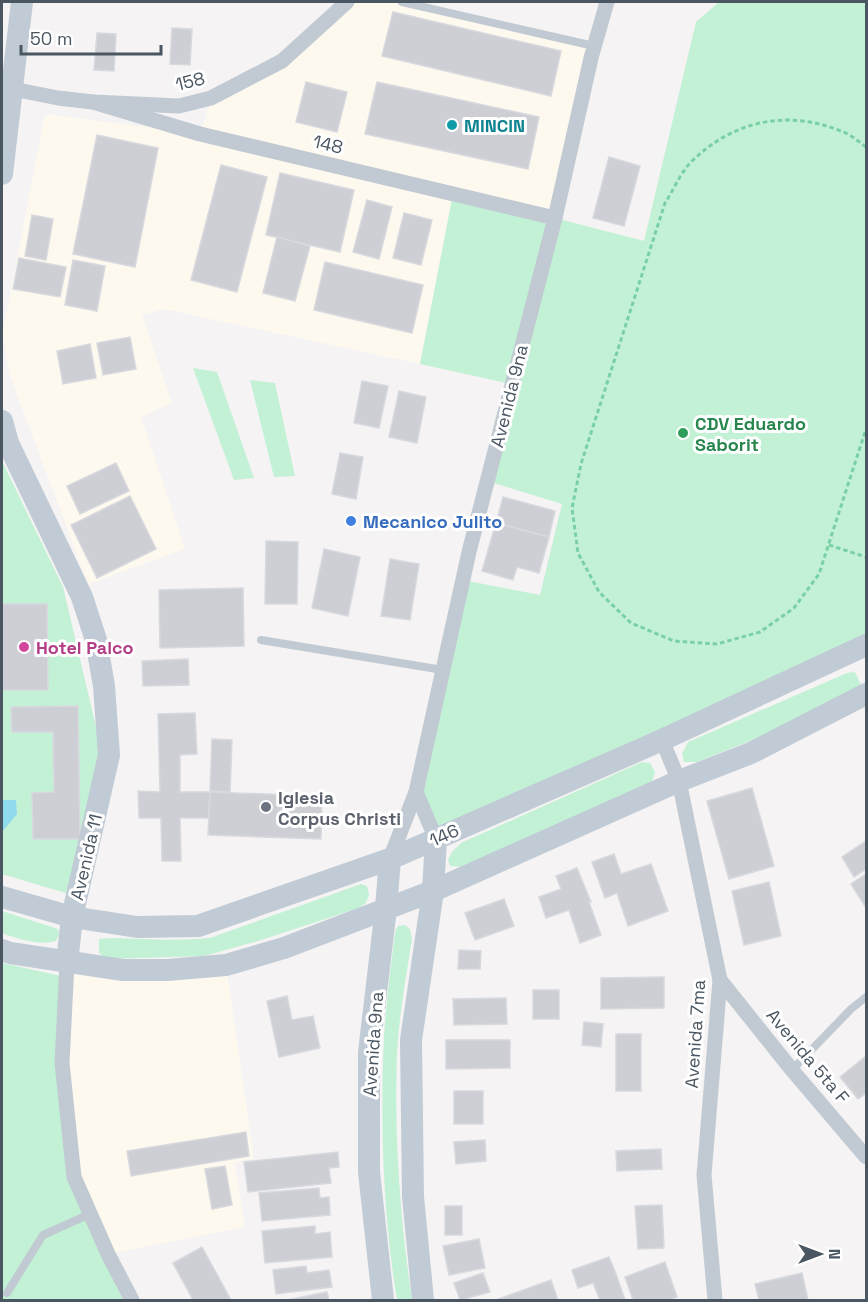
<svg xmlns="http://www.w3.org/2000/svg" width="868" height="1302" font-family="'Space Grotesk',sans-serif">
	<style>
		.commercial { fill: #fdf9ef }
		.green { fill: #c3f1d5 }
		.water { fill: #90daee }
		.building { fill: #cdcfd5; stroke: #d7d9de; stroke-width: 1.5 }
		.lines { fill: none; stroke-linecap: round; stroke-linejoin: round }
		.path { stroke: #7ad0a6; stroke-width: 3; stroke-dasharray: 4.5 3; stroke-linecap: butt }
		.lane { stroke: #c1cad2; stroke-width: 8 }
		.street { stroke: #c1cad2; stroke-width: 15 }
		.secondary { stroke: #c1cbd6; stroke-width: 22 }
		.culture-dot { fill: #0f9aa8; stroke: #fff; stroke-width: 2 }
		.leisure-dot { fill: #2e9e5b; stroke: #fff; stroke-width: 2 }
		.shop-dot { fill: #3f7fe0; stroke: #fff; stroke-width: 2 }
		.hotel-dot { fill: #d1479c; stroke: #fff; stroke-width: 2 }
		.worship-dot { fill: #6b7280; stroke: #fff; stroke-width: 2 }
		.labels { text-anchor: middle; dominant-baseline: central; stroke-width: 6; stroke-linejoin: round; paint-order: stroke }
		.street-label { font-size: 18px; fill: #4a5661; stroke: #fff }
		.culture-label { font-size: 18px; font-weight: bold; fill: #0d838f; stroke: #fff; text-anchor: start }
		.leisure-label { font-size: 18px; font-weight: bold; fill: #27864d; stroke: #fff; text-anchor: start }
		.shop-label { font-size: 18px; font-weight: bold; fill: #366cbe; stroke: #fff; text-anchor: start }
		.hotel-label { font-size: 18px; font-weight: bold; fill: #b23c85; stroke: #fff; text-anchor: start }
		.worship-label { font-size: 18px; font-weight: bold; fill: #5b616d; stroke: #fff; text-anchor: start }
	</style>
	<rect width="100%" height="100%" fill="#f5f3f3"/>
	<g class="commercial">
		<polygon points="347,2 402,2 594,46 555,218 453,194 420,364 164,309 142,315 172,403 141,417 185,549 88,584 10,376 2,336 45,114 200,134 211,98 282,61"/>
		<polygon points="67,963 226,965 254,1159 235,1162 245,1227 108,1254 74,1177 62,1064"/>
	</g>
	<g class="green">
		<polygon points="719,2 866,2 866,645 436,839 416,792 463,580 540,595 562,504 487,481 511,384 420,364 453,194 555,218 644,241 696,22"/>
		<polygon points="193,368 217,372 254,478 234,480"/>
		<polygon points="250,380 275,383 295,476 274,477"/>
		<polygon points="2,461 63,587 101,748 72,895 2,874"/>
		<polygon points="855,672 860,683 861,692 850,701 697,762 684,762 682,754 688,742 847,673"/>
		<polygon points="642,762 650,763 655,772 652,782 462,867 450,866 448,860 452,852 461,843"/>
		<path d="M 361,884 L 367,886 L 369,895 L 366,903 L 359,908 L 258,941 L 204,956 L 106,959 L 99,953 L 99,939 C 114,937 128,939 143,939 C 165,940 187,940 210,938 Z"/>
		<path d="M 2,911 L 58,929 L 59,935 L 56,941 C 41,946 17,939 2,933 Z"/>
		<path d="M 405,925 L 410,929 L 412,939 C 406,977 399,1015 397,1053 C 394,1135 400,1219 412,1300 L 397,1300 C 383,1214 380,1124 384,1037 C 386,1002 391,967 395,932 L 398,926 Z"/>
		<polygon points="2,963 61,976 74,1177 132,1300 2,1300"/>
	</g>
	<polygon class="water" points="2,800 16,800 17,814 2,832"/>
	<g class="building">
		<polygon points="393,12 561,51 551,96 382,56"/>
		<polygon points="172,28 192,29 190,65 170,64"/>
		<polygon points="97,33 116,34 114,71 94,70"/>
		<polygon points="306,82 347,92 337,132 296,122"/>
		<polygon points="377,82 539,117 528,169 365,134"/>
		<polygon points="97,135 158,148 135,267 73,254"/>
		<polygon points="609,157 640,166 624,226 593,218"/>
		<polygon points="221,165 267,177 237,292 191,280"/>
		<polygon points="280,173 354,190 340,252 266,235"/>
		<polygon points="367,200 392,207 379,259 353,252"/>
		<polygon points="404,213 432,220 421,265 393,258"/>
		<polygon points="32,215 53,219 46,260 25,256"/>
		<polygon points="277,237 310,246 295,301 263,293"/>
		<polygon points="19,258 66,267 60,297 13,289"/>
		<polygon points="73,260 105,266 97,311 65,305"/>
		<polygon points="325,262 423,285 412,333 314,310"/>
		<polygon points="130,337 136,369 103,375 97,343"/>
		<polygon points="90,344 96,378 63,384 57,351"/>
		<polygon points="362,381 388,386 379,428 354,423"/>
		<polygon points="399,391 426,397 417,443 389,437"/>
		<polygon points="340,453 363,457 356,499 332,494"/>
		<polygon points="116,463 129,491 80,514 67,486"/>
		<polygon points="130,496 156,549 97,578 71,525"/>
		<polygon points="503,497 555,511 549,537 496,523"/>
		<polygon points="496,523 549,537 539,573 517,567 513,580 482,571"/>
		<polygon points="266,541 298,542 297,604 265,604"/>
		<polygon points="324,549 360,557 348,616 312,608"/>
		<polygon points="390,559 419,564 410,620 381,616"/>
		<polygon points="243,588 244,646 160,648 159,590"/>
		<polygon points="2,604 47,604 48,690 2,690"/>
		<polygon points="188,659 189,685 143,686 142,661"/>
		<polygon points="78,706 80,839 33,839 32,793 54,792 53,732 12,732 11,707"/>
		<polygon points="195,713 197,754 180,755 180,792 210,792 209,818 180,818 181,861 162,861 161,818 139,818 138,791 160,792 158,714"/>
		<polygon points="212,739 232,740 230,792 210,791"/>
		<polygon points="752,788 774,866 729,879 707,801"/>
		<polygon points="210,792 322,796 321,839 208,835"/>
		<polygon points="866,841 866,869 854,877 842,857"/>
		<polygon points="614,854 621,874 651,864 668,911 628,926 617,893 605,898 592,862"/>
		<polygon points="577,868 591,902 589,902 601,935 580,943 569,910 546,918 539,897 561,889 556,876"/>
		<polygon points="866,874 866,908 851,884"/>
		<polygon points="769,882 781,936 744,945 732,891"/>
		<polygon points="504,899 514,926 475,940 465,913"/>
		<polygon points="459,950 481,951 480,969 458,969"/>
		<polygon points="664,977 664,1008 601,1009 601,978"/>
		<rect x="533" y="990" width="26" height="29"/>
		<polygon points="287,996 292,1020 313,1016 320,1048 279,1057 267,1001"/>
		<polygon points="506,998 507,1024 454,1025 453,999"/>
		<polygon points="584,1022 603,1024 601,1047 582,1045"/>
		<rect x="616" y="1034" width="25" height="57"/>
		<polygon points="446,1040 510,1040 510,1068 446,1069"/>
		<polygon points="866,1056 866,1093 858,1099 840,1077"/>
		<rect x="454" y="1091" width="29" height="33"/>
		<polygon points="246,1132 249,1156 131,1176 127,1151"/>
		<polygon points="485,1140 486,1161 456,1164 454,1142"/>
		<polygon points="661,1149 662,1169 617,1171 616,1151"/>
		<polygon points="338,1152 339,1167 329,1168 331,1183 248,1192 244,1162"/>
		<polygon points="225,1166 232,1205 212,1209 205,1169"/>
		<polygon points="319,1188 320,1198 329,1197 330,1215 262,1221 259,1193"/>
		<polygon points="662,1205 664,1248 638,1249 635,1206"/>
		<rect x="445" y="1206" width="17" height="29"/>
		<polygon points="315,1226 315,1234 330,1232 332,1257 265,1263 262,1231"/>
		<polygon points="479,1239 485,1268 449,1275 443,1246"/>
		<polygon points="202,1247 231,1300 193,1300 173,1263"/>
		<polygon points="609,1257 616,1274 625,1300 600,1300 593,1283 578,1288 572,1270"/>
		<polygon points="665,1262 677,1297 669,1300 633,1300 625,1277"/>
		<polygon points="306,1266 307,1273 329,1270 332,1287 276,1294 273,1270"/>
		<polygon points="483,1273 490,1292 460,1300 454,1283"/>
		<polygon points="802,1273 808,1300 759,1300 755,1284"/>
		<polygon points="551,1280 558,1300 496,1300"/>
		<polygon points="327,1292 329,1300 287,1300"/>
	</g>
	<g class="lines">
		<g class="path">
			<path d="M 866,147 C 859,142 852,135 843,132 C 787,108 732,121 690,163 C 680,174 673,191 665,203 L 581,464 L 572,508 L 578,553 L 599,592 L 631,623 L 674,641 L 717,644 L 760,632 L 794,608 L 819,574 L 866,429"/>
			<polyline points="829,545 866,557"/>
		</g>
		<g class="lane">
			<polyline points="402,2 594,46"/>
			<polyline points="261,640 443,670"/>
			<polyline points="792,1070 851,1009 866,997"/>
			<polyline points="7,1293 43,1235 90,1214"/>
		</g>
		<g class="street">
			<polyline points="13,89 58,98 93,102 179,106 211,98 282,61 347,2"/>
			<polyline points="93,102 200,134 555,218"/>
			<polyline points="662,740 679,781 720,980 704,1175 715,1300"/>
			<polyline points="416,792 436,839"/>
			<polyline points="390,859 416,792 469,552 555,218 591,58 607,2"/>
			<polyline points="67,963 62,1063 74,1177 108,1254 132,1300"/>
			<polyline points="720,980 792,1070 866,1157"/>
		</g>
		<g class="secondary">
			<polyline points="2,174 22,2"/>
			<polyline points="2,421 8,443 82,597 96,640 104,686 109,755 72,917 67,963"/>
			<polyline points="2,897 72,917 137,927 198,926 390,859 662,740 866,645"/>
			<polyline points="2,950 10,953 123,970 167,970 226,965 284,948 433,891 679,781 751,753 866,694"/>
			<polyline points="383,1300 369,1172 369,1052 386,908 390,859"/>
			<polyline points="423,1300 413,1197 411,1040 433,891 436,839"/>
		</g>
	</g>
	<circle class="culture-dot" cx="452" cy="125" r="6"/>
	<circle class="leisure-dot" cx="683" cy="433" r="6"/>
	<circle class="shop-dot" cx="351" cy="521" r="6"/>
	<circle class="hotel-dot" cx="24" cy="647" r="6"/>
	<circle class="worship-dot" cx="266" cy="807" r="6"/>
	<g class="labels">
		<g class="street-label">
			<text transform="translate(190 81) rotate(-14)">158</text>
			<text transform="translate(328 144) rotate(13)">148</text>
			<text transform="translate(509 396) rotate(-76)">Avenida 9na</text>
			<text transform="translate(444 835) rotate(-24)">146</text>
			<text transform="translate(86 857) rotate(-77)">Avenida 11</text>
			<text transform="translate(695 1034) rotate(-86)">Avenida 7ma</text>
			<text transform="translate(373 1044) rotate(-86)">Avenida 9na</text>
			<text transform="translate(808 1056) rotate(50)">Avenida 5ta F</text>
		</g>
		<g class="culture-label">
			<text x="464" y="125">MINCIN</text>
		</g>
		<g class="leisure-label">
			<text x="695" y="423">CDV Eduardo<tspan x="695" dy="21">Saborit</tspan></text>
		</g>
		<g class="shop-label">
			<text x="363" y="521">Mecanico Julito</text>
		</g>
		<g class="hotel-label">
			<text x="36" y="647">Hotel Palco</text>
		</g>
		<g class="worship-label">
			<text x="278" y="797">Iglesia<tspan x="278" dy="21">Corpus Christi</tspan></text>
		</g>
	</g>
	<rect width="868" height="1302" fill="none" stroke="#4a5661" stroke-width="6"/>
	<g transform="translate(820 1254) rotate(90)" stroke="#ffffff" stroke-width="4.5" paint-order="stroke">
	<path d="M0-4.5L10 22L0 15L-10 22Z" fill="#4a5661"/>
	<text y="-9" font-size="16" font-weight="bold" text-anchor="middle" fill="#4a5661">N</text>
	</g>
	<path d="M21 45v9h140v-9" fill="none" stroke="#4a5661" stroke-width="3"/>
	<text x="30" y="45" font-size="18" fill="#4a5661" stroke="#ffffff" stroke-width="4.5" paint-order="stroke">50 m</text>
</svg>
